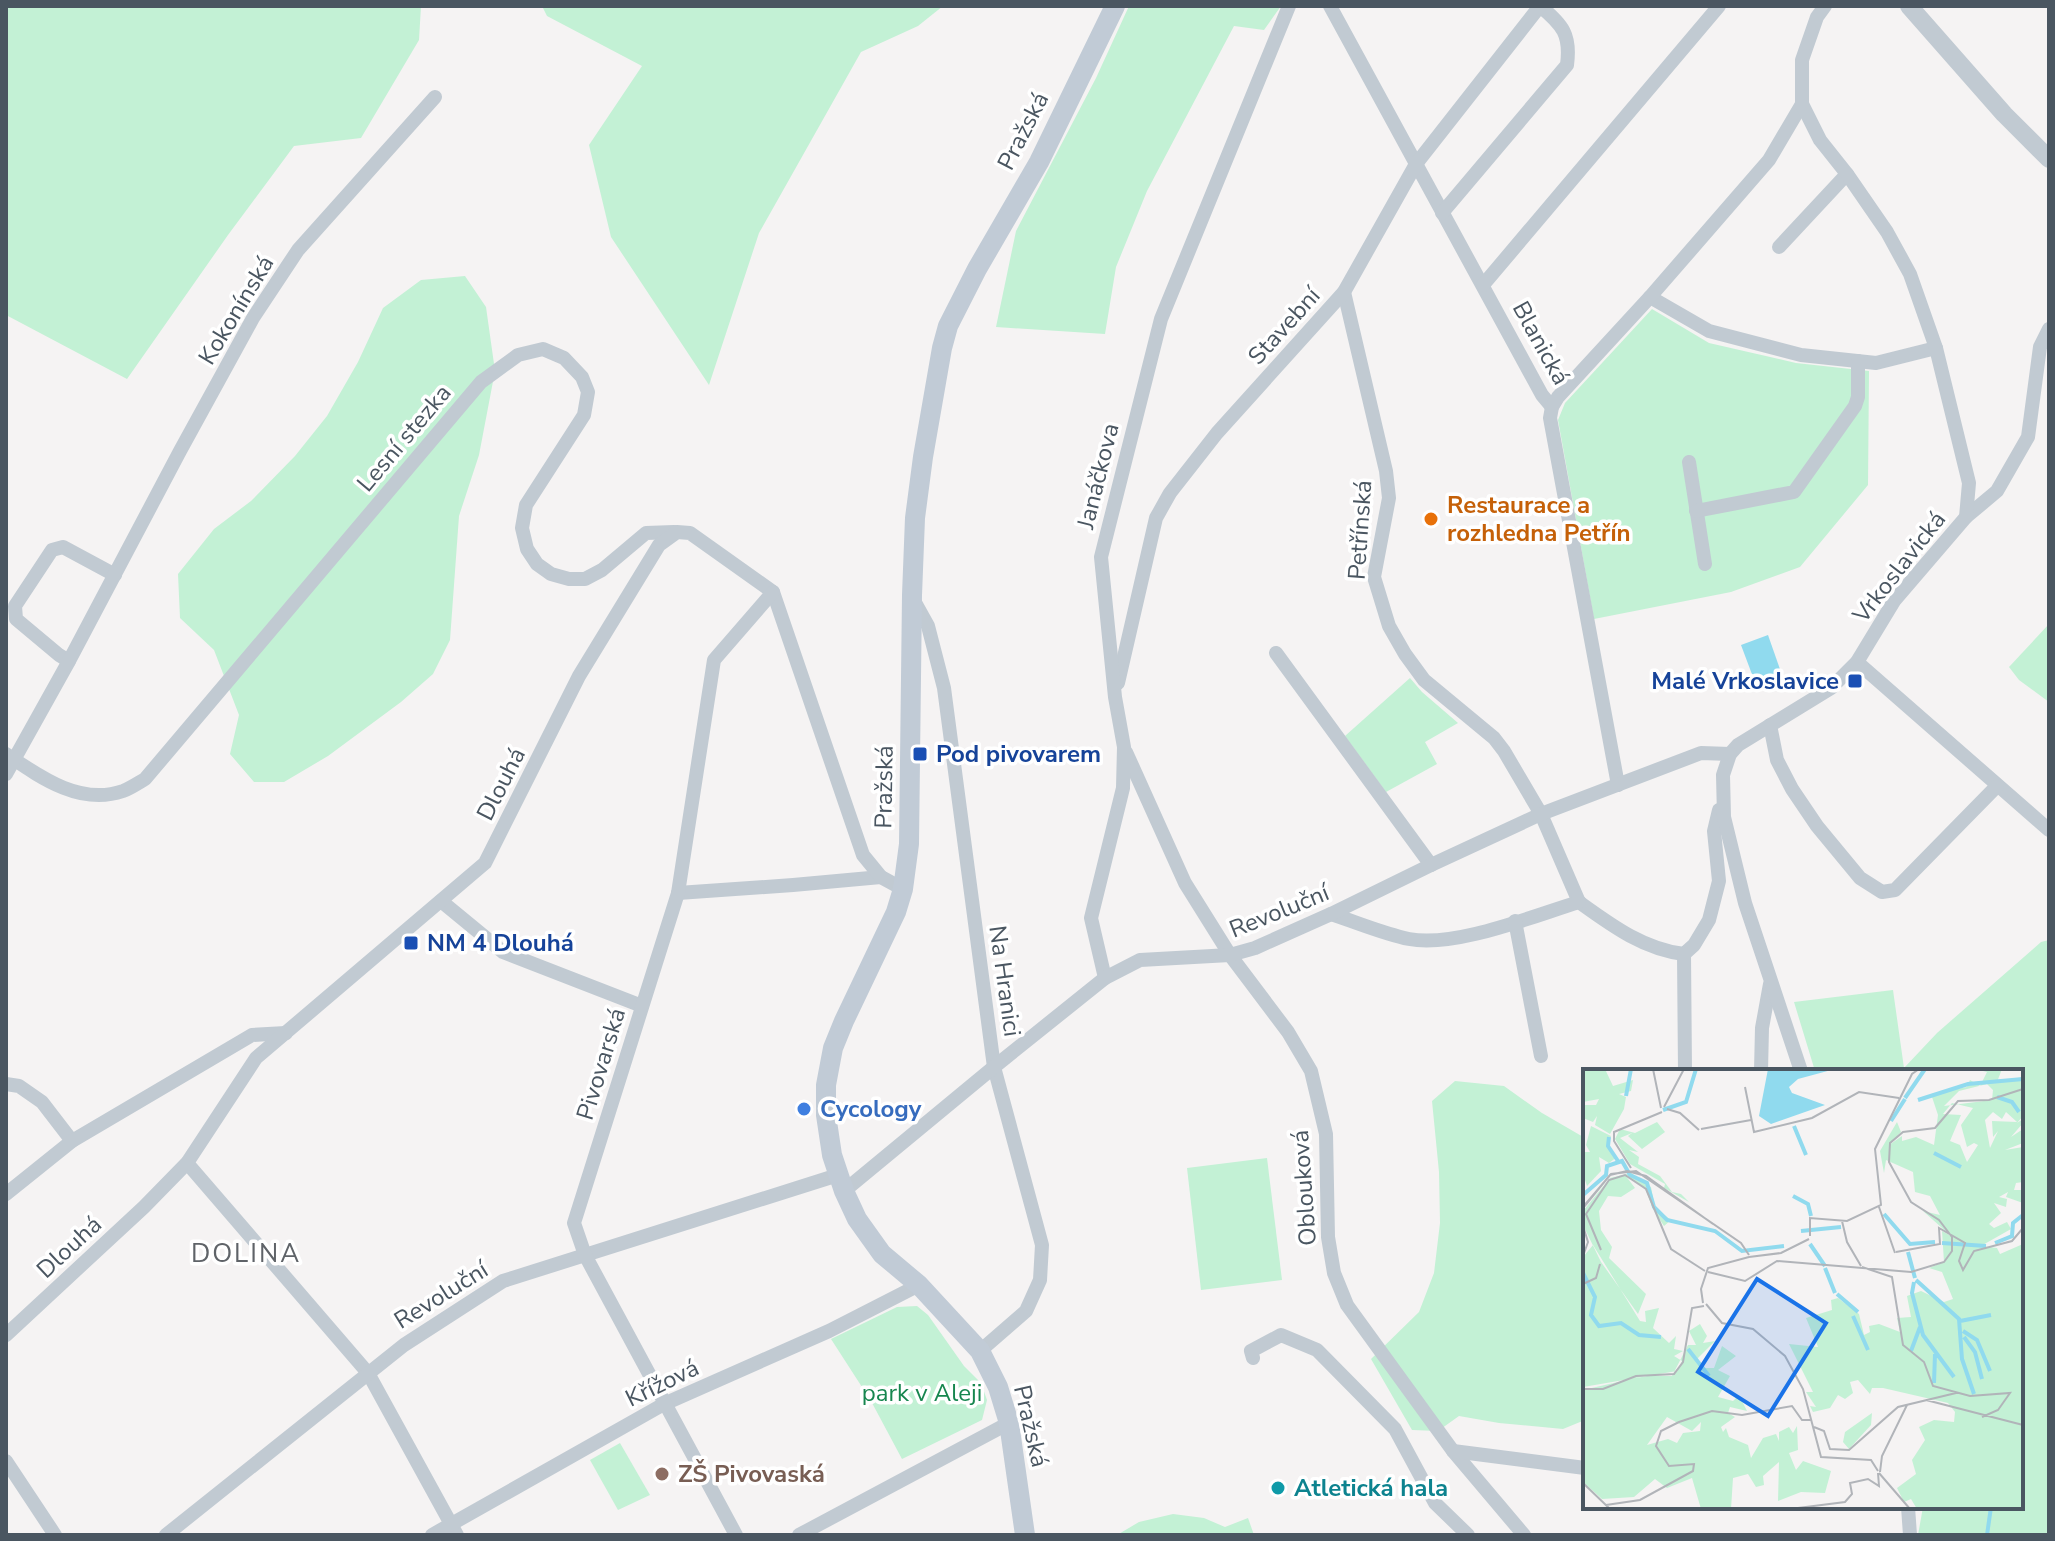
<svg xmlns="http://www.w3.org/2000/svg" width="2055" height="1541" font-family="'Nunito Sans',sans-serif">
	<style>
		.green { fill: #c3f1d5 }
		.water { fill: #90daee }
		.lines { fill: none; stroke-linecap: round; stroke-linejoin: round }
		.stream { stroke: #90daee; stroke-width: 4 }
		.minor { stroke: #c1cad2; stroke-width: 14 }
		.tertiary { stroke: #c1cad2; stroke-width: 18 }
		.secondary { stroke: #c1cbd6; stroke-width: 20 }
		.food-dot { fill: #e8710a; stroke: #fff; stroke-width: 3 }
		.transit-dot { fill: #1a4fb4; stroke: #fff; stroke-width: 3 }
		.shop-dot { fill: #3f7fe0; stroke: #fff; stroke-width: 3 }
		.education-dot { fill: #8d6e63; stroke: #fff; stroke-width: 3 }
		.culture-dot { fill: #0f9aa8; stroke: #fff; stroke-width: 3 }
		.labels { text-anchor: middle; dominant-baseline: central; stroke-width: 7; stroke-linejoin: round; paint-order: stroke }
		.street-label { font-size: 24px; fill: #4a5661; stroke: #fff }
		.food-label { font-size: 24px; font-weight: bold; fill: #c56008; stroke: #fff; text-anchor: start }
		.transit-label { font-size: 24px; font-weight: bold; fill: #164399; stroke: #fff; text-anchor: start }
		.shop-label { font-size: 24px; font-weight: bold; fill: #366cbe; stroke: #fff; text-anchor: start }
		.park-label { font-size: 24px; fill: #17864f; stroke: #fff }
		.education-label { font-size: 24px; font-weight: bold; fill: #785e54; stroke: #fff; text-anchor: start }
		.culture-label { font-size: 24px; font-weight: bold; fill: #0d838f; stroke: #fff; text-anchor: start }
		.neighbourhood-label { font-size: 26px; letter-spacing: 2px; fill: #5f6368; stroke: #fff }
		.inset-river { fill: none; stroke: #90daee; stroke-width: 4 }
		.inset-road { fill: none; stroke: #b1b4b9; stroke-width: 2 }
		.view { fill: #1a73e8; fill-opacity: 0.15; stroke: #1a73e8; stroke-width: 4 }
		.inset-edge { fill: none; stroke: #4a5661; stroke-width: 4 }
	</style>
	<rect width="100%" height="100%" fill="#f5f3f3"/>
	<g class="green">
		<polygon points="6,6 421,6 419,40 361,138 294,146 228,235 127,379 6,315"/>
		<polygon points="542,6 943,6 918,26 861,52 759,233 709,385 611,237 589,145 642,66 547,16"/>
		<polygon points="1129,6 1281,6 1264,30 1234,26 1147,191 1116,267 1105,334 996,327 1016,231 1096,78"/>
		<polygon points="465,276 486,307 495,371 479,455 459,516 450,640 433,674 401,702 328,756 284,782 254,782 230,754 239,715 214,650 180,618 178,574 214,529 251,501 295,456 327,416 358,362 383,308 421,280"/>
		<polygon points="1652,309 1709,343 1796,363 1869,371 1868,485 1800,567 1731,592 1594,619 1558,420 1565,403"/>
		<polygon points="2049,624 2049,702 2019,680 2009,667"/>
		<polygon points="1410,678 1422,692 1458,723 1425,742 1437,764 1386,792 1345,736"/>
		<polygon points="2049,940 2049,1535 1918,1535 1923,1507 2021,1507 2021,1071 1815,1071 1794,1002 1893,990 1904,1068 1937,1033 2041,942"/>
		<polygon points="1455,1081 1504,1086 1542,1113 1585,1138 1585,1420 1563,1429 1499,1423 1459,1416 1438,1431 1412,1430 1371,1359 1419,1312 1434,1273 1440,1223 1439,1172 1432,1101"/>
		<polygon points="1267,1158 1282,1280 1201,1290 1187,1168"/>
		<polygon points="917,1306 928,1315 964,1366 981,1383 987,1400 982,1420 902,1459 871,1401 831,1339 897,1307"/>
		<polygon points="620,1443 650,1495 618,1510 590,1460"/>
		<polygon points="1173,1514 1204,1518 1225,1527 1248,1518 1254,1535 1117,1535 1139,1522"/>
	</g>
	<polygon class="water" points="1768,635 1782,675 1756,685 1741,645"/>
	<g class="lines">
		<polyline class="stream" points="1987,1535 1991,1507"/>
		<g class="minor">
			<polyline points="1330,6 1542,395 1552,407"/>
			<path d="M 1442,213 L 1567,65 C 1571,35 1563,25 1540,6"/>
			<polyline points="1779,247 1847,174"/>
			<polyline points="1483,285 1719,6"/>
			<polyline points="1344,292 1386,471 1389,498 1374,577 1389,626 1405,654 1424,680 1494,738 1504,751 1541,814 1579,902"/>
			<polyline points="1650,297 1709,331 1801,355 1876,363 1936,348"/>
			<polyline points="1689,462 1705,564"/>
			<polyline points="1696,511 1794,492 1855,406 1858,397 1858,361"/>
			<polyline points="1966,517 1997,491 2028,437 2040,347 2049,329"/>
			<polyline points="913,599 928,626 944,688 994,1067 1042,1245 1040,1280 1026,1311 980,1351"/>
			<polyline points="1276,653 1431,865"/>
			<polyline points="69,661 59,655 16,619 15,606 52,550 63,547 115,575"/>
			<polyline points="1857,662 2049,830"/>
			<polyline points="1118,683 1156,518 1170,493 1217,433 1344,292 1416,164 1540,6"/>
			<polyline points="1770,725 1777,760 1792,789 1817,826 1860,878 1882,892 1895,890 1997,786"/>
			<polyline points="1126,752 1185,883 1230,955 1288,1032 1311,1071 1326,1134 1328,1237 1334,1273 1347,1305 1453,1451 1524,1535"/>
			<path d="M 6,754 C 40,777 80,806 123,791 C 131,788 138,783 145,779 L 481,382 L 518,355 L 543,349 L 564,358 L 582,377 L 588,392 L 584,415 L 526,505 L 522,528 L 527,549 L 537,564 L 551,574 L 569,579 L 585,579 L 602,570 L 646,533 L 674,532"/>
			<polyline points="6,774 69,661 180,451 253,318 298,250 435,97"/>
			<polyline points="1618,785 1550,418 1552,407 1558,397 1650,297 1769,160 1802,104"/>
			<polyline points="678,893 793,885 881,877"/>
			<polyline points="441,901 503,952 642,1006"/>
			<path d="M 1579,902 C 1611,925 1643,949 1684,954 L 1694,945 L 1709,920 L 1719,881 L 1714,831 L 1719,810"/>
			<path d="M 1331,914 C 1356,922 1384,934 1409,939 C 1455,948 1533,916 1579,902"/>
			<polyline points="1515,921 1541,1056"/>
			<polyline points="1684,954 1685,1071"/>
			<polyline points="1105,978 1091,918 1123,788 1124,747 1115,697 1101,557 1161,319 1289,6"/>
			<polyline points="1761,1071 1762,1028 1770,984"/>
			<polyline points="1801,1071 1745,903 1724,817 1723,775 1730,754 1738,745 1831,688 1857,662 1894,601 1966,517 1969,483 1936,348 1910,274 1887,232 1847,174 1820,140 1802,104 1802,60 1817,17 1825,6"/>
			<polyline points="6,1084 19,1086 42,1102 72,1141"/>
			<polyline points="187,1163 368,1373 457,1535"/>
			<polyline points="844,1191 994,1067 1105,978 1140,960 1230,955 1255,948 1331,914 1431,865 1541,814 1701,753 1730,754"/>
			<polyline points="6,1194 72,1141 252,1035 286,1033"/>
			<polyline points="6,1335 144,1207 187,1163 256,1058 485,863 579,676 659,545 677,532 690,533 773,592 863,855 881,877 903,889"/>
			<polyline points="1253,1358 1251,1351 1281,1335 1317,1350 1395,1429 1435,1503 1468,1535"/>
			<polyline points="1453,1451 1585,1468"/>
			<polyline points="6,1461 55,1535"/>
			<polyline points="1908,1507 1910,1535"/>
			<polyline points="166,1535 404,1345 503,1281 838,1175"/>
			<polyline points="432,1535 664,1404 829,1331 919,1285"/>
			<polyline points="736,1535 585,1255 574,1223 678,893 714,660 773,592"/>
			<polyline points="799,1535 1009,1423"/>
		</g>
		<polyline class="tertiary" points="1909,6 2004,114 2049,159"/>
		<polyline class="secondary" points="1025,1535 1009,1423 998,1387 980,1351 919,1285 882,1254 857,1219 844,1191 832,1155 826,1115 826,1085 833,1048 844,1021 896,912 903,889 909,844 912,595 915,518 923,457 942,348 948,326 977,269 1039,162 1115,6"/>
	</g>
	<circle class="food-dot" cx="1431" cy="519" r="8"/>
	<g class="transit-dot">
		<rect x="1847" y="673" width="16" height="16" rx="4"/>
		<rect x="912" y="746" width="16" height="16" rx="4"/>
		<rect x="403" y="935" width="16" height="16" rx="4"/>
	</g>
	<circle class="shop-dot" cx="804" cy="1109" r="8"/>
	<circle class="education-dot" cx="662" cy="1474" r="8"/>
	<circle class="culture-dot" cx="1278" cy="1488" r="8"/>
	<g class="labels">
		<g class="street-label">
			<text transform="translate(1023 131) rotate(-63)">Pražská</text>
			<text transform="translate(236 310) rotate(-59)">Kokonínská</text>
			<text transform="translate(1284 326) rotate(-48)">Stavební</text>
			<text transform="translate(1541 343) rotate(61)">Blanická</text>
			<text transform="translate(404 438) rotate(-50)">Lesní stezka</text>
			<text transform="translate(1098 476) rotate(-76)">Janáčkova</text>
			<text transform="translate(1360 530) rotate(-86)">Petřínská</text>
			<text transform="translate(1899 567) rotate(-52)">Vrkoslavická</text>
			<text transform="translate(501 784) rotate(-63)">Dlouhá</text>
			<text transform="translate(884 787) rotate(-89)">Pražská</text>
			<text transform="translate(1279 911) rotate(-22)">Revoluční</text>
			<text transform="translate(1005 981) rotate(82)">Na Hranici</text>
			<text transform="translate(601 1064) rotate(-73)">Pivovarská</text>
			<text transform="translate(1304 1188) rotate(-94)">Oblouková</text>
			<text transform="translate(69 1247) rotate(-43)">Dlouhá</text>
			<text transform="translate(441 1295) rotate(-32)">Revoluční</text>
			<text transform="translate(662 1383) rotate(-26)">Křížová</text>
			<text transform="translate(1031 1426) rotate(77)">Pražská</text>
		</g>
		<g class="food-label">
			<text x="1447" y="505">Restaurace a<tspan x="1447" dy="28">rozhledna Petřín</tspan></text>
		</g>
		<g class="transit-label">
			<text x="1839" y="681" text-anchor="end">Malé Vrkoslavice</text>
			<text x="936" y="754">Pod pivovarem</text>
			<text x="427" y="943">NM 4 Dlouhá</text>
		</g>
		<g class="shop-label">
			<text x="820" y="1109">Cycology</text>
		</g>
		<g class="park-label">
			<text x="922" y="1393">park v Aleji</text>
		</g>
		<g class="education-label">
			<text x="678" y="1474">ZŠ Pivovaská</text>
		</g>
		<g class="culture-label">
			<text x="1294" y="1488">Atletická hala</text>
		</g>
		<g class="neighbourhood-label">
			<text x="246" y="1253">DOLINA</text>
		</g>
	</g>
	<g transform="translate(1583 1069)">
		<rect width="440" height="440" fill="#f5f3f3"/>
		<path d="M 0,0 L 22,0 L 30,17 L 50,11 L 48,22 L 36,25 L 43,28 L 41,40 L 27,65 L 12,56 L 14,47 L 10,53 L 0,49 L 0,36 L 13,36 L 16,30 L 0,33 ZM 392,0 L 419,0 L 414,13 L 440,8 L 440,47 L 434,54 L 440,50 L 440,54 L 428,68 L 440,60 L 440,74 L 422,81 L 440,78 L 440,113 L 433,114 L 431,121 L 440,121 L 440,134 L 423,128 L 425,123 L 416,128 L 424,130 L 423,138 L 411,134 L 418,144 L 406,155 L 411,159 L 424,153 L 428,160 L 398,177 L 414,179 L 417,185 L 440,175 L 440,440 L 334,440 L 328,430 L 321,433 L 314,419 L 333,405 L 329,391 L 342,371 L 336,358 L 351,351 L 371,353 L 372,343 L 365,334 L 300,319 L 289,319 L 287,325 L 275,311 L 267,313 L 270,324 L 262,330 L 255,326 L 247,339 L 230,343 L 227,337 L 233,338 L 223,323 L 230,323 L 206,275 L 235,278 L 223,249 L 249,241 L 248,231 L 255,229 L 276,245 L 281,266 L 287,263 L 286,257 L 296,255 L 317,263 L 314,249 L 328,248 L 324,227 L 338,222 L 361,233 L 370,230 L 359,203 L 346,199 L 361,193 L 359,162 L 368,167 L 340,142 L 357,146 L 347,127 L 332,123 L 330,103 L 303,91 L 301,104 L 297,82 L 314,53 L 318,63 L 306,76 L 319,67 L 319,72 L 333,68 L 351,76 L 355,46 L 348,25 L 384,18 L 387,11 L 397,17 L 404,3 ZM 404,15 L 410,21 L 409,31 L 361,37 L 376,22 ZM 369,34 L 390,39 L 378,56 L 384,78 L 391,74 L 395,76 L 384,93 L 377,76 L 367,72 L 378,46 L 360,45 ZM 410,43 L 419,50 L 423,43 L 434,53 L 409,52 L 410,68 L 415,62 L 407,79 L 402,51 ZM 74,53 L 82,63 L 59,80 L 45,67 L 49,64 L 37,69 L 55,83 L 46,81 L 56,88 L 55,95 L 77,107 L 89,123 L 98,125 L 106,133 L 81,119 L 82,115 L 47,95 L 32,70 L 37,60 L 52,64 ZM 8,57 L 28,67 L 24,77 L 34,88 L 26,94 L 16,88 L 18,102 L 4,117 L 1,108 L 0,120 L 0,83 L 7,83 L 3,76 ZM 48,104 L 68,118 L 72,139 L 88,151 L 81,157 L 70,140 L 62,119 L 42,106 L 52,119 L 38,128 L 25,127 L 16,142 L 18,161 L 29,178 L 26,189 L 63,225 L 55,245 L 18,193 L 0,156 L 0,142 L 27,109 ZM 10,176 L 57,252 L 63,253 L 62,242 L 76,239 L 70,259 L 86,274 L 93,267 L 91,280 L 100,282 L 91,287 L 99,292 L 94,302 L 0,318 L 0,188 ZM 117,255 L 124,267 L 120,274 L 132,272 L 114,290 L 121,299 L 131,299 L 139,277 L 153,287 L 135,301 L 147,307 L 135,328 L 150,332 L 156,326 L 164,342 L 147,338 L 145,344 L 152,348 L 138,358 L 140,363 L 143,359 L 146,368 L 165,376 L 168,389 L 180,369 L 193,365 L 196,372 L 196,363 L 206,358 L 210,364 L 214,357 L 215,381 L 206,384 L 213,401 L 220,392 L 248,402 L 242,424 L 218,423 L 195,432 L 196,393 L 180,407 L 181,416 L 173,418 L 165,405 L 150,409 L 148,440 L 118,440 L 109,409 L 84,419 L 72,410 L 51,428 L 19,430 L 0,413 L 0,321 L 61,307 L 89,307 L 105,276 L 113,276 L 106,262 ZM 84,348 L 109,362 L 118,353 L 117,362 L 100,364 L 94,374 L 85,370 L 64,376 ZM 289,344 L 288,356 L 266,380 L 260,373 L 262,363 Z" fill="#c3f1d5" fill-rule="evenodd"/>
		<path d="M 185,0 L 214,1 L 252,0 L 215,10 L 206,18 L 209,24 L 242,36 L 188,55 L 176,47 Z" fill="#90daee"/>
		<path class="inset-river" d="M 43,27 L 48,0M 414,28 L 429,33 L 436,43M 322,29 L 342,0M 335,31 L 385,15 L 440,10M 80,41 L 103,33 L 113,0M 308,52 L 322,30M 211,57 L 223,86M 26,68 L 25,77 L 35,92M 351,84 L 378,98M 0,126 L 23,106 L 24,97 L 39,92 L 47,106 L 64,114 L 71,138 L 84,151 L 132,162 L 159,182 L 201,177M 210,127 L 225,135 L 228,147M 301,145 L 327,175 L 352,173M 218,162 L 258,158M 359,174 L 403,177M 412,174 L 429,167 L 430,154 L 440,146M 227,175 L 242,197M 325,183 L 332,209M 242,199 L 252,224M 0,204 L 12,228 L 8,246 L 16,257 L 38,254 L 56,266 L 78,268M 333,211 L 376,250 L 379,290 L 391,325M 331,213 L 329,224 L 340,266 L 371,308M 254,225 L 275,243M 270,247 L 285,281M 377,252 L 408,246M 380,262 L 394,271 L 407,302M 381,268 L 392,283 L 399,310M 105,280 L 126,307M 328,282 L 337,258M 351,314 L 352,285"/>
		<path class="inset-road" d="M 70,0 L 78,39M 162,18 L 171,63 L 229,49 L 276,23 L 316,29M 81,38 L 101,0M 84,40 L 97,44 L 116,61M 118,60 L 168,51M 48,99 L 31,72 L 31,63 L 79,43M 0,138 L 28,105 L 53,102 L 158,174 L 166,186M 296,138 L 312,184M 0,139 L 27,106 L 44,102 L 63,107 L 130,155M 259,152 L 264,173 L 278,197M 0,157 L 5,173 L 0,187M 227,167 L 227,149 L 264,152 L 298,136 L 292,80 L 329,5 L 336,0M 18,181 L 3,145 L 26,111 L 42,106 L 63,120 L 88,180 L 122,202M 313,183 L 357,175 L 356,159 L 382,174 L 376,192 L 380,201 L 391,182 L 429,172 L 440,159M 166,188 L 198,184 L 226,170M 279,198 L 309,208 L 320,276 L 341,293 L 350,317 L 387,327 L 427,324 L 415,341 L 399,348M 125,203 L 162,212 L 194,192 L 328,203 L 361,193 L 369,182 L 369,168 L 356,151 L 328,133 L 306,93 L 307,74 L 320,63 L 352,59 L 375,32 L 406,31 L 440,20M 0,215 L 13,209 L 17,195M 120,234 L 118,220 L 125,199 L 166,188M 123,235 L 139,254 L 170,260 L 202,287 L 220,320 L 238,388 L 288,391 L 295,402M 0,320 L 20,320 L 53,307 L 91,305 L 100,293 L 109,239 L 121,237M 343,331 L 440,356M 231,358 L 241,362 L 247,380 L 266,381 L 315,338 L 373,324M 297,403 L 299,387 L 324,336M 296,404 L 327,440M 0,414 L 27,440M 23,436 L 57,431 L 110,402 L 111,395 L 86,397 L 73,377 L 78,362 L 96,353 L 129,342 L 159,346 L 209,337 L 219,351 L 229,351M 207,440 L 262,433 L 269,425 L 267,414 L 285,410 L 296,417 L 295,404"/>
		<path class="view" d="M 174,210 L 243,254 L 185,347 L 115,303 Z"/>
		<rect width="440" height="440" class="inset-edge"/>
	</g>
	<rect width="2055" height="1541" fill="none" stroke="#4a5661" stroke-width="16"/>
</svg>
